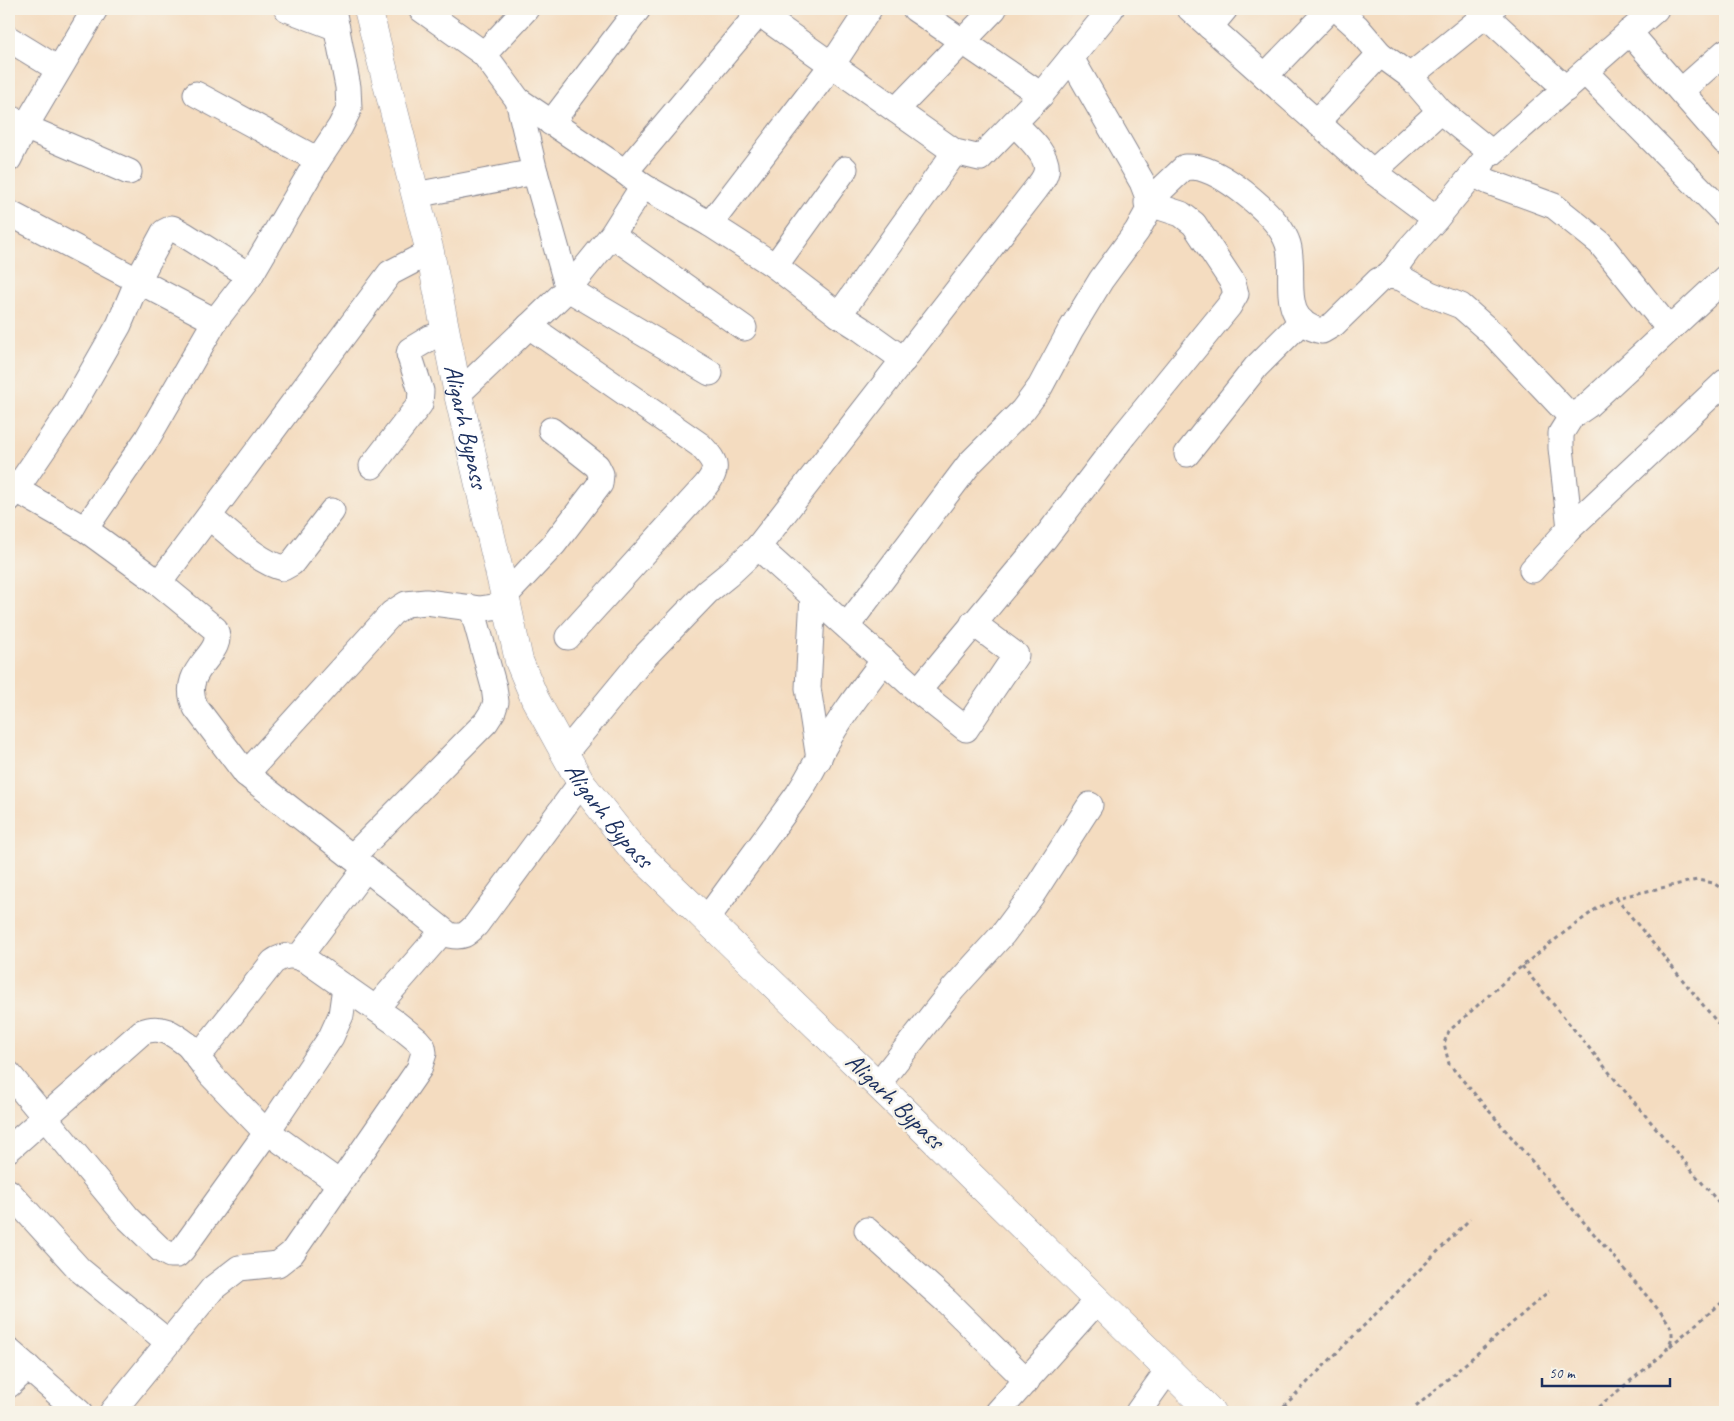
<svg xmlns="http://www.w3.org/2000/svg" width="1734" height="1421" font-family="Caveat,sans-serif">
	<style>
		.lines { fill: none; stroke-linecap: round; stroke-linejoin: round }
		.minor-casing { stroke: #88868f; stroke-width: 27 }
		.highway-casing { stroke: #88868f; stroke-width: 29 }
		.path { stroke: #88868f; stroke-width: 3; stroke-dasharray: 4 4; stroke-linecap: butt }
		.minor { stroke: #fff; stroke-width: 25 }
		.highway { stroke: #fff; stroke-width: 28 }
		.labels { text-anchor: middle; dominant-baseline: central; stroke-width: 5; stroke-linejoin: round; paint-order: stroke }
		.street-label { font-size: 25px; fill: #1b2f5e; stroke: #f7f3e8 }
	</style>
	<rect width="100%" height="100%" fill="#f7f3e8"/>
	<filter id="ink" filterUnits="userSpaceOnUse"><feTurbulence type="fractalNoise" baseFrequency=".02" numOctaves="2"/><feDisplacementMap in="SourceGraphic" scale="10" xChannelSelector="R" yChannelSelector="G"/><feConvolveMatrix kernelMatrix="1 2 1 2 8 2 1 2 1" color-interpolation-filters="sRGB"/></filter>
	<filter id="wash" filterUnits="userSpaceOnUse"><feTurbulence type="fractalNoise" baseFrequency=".0096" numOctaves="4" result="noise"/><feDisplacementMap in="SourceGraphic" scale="20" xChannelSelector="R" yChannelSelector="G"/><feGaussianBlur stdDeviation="1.12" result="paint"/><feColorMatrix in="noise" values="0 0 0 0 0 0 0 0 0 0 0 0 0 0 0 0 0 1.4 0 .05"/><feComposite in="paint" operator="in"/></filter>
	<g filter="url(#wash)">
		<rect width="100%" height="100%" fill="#f4dcc0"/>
	</g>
	<g filter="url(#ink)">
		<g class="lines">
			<defs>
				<g id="minor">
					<polyline points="287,9 337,28"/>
					<polyline points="421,9 484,54 518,100 625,172 643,186 710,224 775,266 839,315 955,152"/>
					<polyline points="753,9 955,152 980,158 1041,95 1111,9"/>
					<polyline points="915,9 1041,95"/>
					<polyline points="1190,9 1373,172 1436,219"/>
					<polyline points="1337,9 1357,27 1380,54 1410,76 1440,111 1492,153 1656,9"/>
					<polyline points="1479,9 1566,89"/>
					<polyline points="1210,27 1225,9"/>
					<polyline points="1629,32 1725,142"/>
					<polyline points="9,39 58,69"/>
					<polyline points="484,54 526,9"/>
					<polyline points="1585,72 1725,214"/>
					<polyline points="1265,76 1330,9"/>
					<polyline points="1410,76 1493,9"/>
					<polyline points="1681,91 1725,52"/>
					<polyline points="196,94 318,160"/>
					<polyline points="518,100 535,172 568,289 710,373"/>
					<polyline points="896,110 994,9"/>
					<polyline points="9,117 25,127 129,172"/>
					<polyline points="1317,122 1380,54"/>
					<polyline points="551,123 638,9"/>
					<polyline points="9,159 25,127 95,9"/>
					<polyline points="625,172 759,13"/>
					<polyline points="1373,172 1440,111"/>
					<polyline points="1473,174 1489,182 1554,206 1600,243 1669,329"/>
					<polyline points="415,195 535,172"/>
					<polyline points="9,213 215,321"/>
					<polyline points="710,224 832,65 869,9"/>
					<polyline points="612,235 744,328"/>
					<polyline points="775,266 845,169"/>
					<polyline points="1389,276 1408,250 1436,219 1483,162"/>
					<polyline points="839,315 861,329 904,360"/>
					<path d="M 529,326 L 700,445 C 714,460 721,467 706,485 L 568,637"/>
					<polyline points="458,394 568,289 612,235 643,186"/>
					<polyline points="1187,454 1256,367 1302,321"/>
					<polyline points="372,466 420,404 421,391 409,354 410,350 430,338 446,333"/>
					<polyline points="13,494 69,412 119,325 138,280 164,232 172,228 185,235 250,276"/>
					<path d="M 9,499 L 13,494 L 22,493 L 85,529 L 159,583 L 215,629 C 228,655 176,668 196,708 L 246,774 L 352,857 L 449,935 C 463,938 466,935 476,925 L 581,783"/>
					<path d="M 209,517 C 230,533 257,562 283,568 L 292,563 L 332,511"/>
					<polyline points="1570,528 1561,448 1561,433 1571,417 1587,406 1725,278"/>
					<polyline points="85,529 147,439 215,321 250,276 318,160 340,127 349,109 348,87 333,9"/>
					<polyline points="758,547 918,691 966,729 1016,655 973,623"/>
					<polyline points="1532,570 1570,528 1725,382"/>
					<polyline points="159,583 390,273 430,252"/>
					<polyline points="505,596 554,544 600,484 601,474 597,466 551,430"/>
					<polyline points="813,596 808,688 819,759"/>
					<polyline points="847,626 970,463 1023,410 1040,387 1070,331 1101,280 1137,231 1148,211 1147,195 1142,182 1071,58"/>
					<path d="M 918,691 L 1046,537 L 1124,435 L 1229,306 L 1236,294 L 1233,283 L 1194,224 L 1181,214 L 1147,203 L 1185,167 C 1190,167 1195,167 1200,168 C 1228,176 1279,216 1288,244 C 1297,275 1276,322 1322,331 L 1334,324 L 1379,280 L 1389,276 L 1401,278 L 1430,294 L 1461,306 L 1495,336 L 1571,417"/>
					<path d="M 565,753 L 646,655 L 707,592 L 728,575 L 758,547 L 1036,189 C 1040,184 1045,178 1046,172 C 1050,155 1025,135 1014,123"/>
					<polyline points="246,774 392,613 406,604 426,602 479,609 507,605"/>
					<polyline points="352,857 486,722 493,711 496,702 494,687 472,608"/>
					<path d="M 706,920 L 798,794 C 808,779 816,763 824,747 C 841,716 863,688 884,660"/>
					<polyline points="299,957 366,868"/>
					<polyline points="376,1008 443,931"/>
					<polyline points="188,1045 211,1075 260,1126 339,1183"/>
					<polyline points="9,1074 128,1218 161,1250 170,1255 177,1255 182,1250 267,1132 331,1037 341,1015 345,987"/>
					<polyline points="878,1084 953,989 1003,934 1032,895 1090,805"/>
					<path d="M 9,1149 L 142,1032 C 163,1023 177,1037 193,1049 L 197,1050 L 206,1047 L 273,962 C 285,953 296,955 309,962 L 396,1023 L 417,1040 L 423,1047 L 424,1053 L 419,1069 L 292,1253 L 278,1264 L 239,1268 L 213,1288 L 112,1412"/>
					<polyline points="9,1192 80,1270 168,1342"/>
					<polyline points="867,1230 946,1301 1027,1381"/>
					<polyline points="9,1351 79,1412"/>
					<polyline points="9,1385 28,1367"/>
					<polyline points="998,1412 1098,1300"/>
					<polyline points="1138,1412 1168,1370"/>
				</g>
				<g id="highway">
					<path id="s1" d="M 368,9 L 430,252 L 458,394 L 507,605 L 519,661 L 535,699 L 581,783 L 632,848 L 907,1113 L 1211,1412"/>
				</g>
			</defs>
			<use href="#minor" class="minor-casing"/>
			<use href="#highway" class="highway-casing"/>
			<g class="path">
				<polyline points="1616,898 1725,1032"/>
				<polyline points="1522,966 1613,1077 1725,1210"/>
				<polyline points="1670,1346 1725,1300"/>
				<polyline points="1278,1412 1470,1219"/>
				<polyline points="1410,1412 1549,1291"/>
				<path d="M 1592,1412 L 1661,1356 C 1683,1333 1668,1322 1652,1302 L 1449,1064 L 1444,1043 L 1449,1031 L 1516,971 L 1561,935 L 1596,909 L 1616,898 L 1697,880 L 1713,883 L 1725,891"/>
			</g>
			<use href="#minor" class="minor"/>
			<use href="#highway" class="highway"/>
		</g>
	</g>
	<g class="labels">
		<g class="street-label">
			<text stroke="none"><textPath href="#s1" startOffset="429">Aligarh Bypass</textPath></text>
			<text stroke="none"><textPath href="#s1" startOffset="849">Aligarh Bypass</textPath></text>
			<text transform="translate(895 1101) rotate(44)">Aligarh Bypass</text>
		</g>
	</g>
	<rect width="1734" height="1421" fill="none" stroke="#f7f3e8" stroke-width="30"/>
	<path d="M1542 1378v8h128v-8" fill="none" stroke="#1b2f5e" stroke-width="2.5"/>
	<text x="1549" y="1378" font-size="15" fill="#1b2f5e" stroke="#f7f3e8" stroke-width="4" paint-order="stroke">50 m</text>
</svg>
